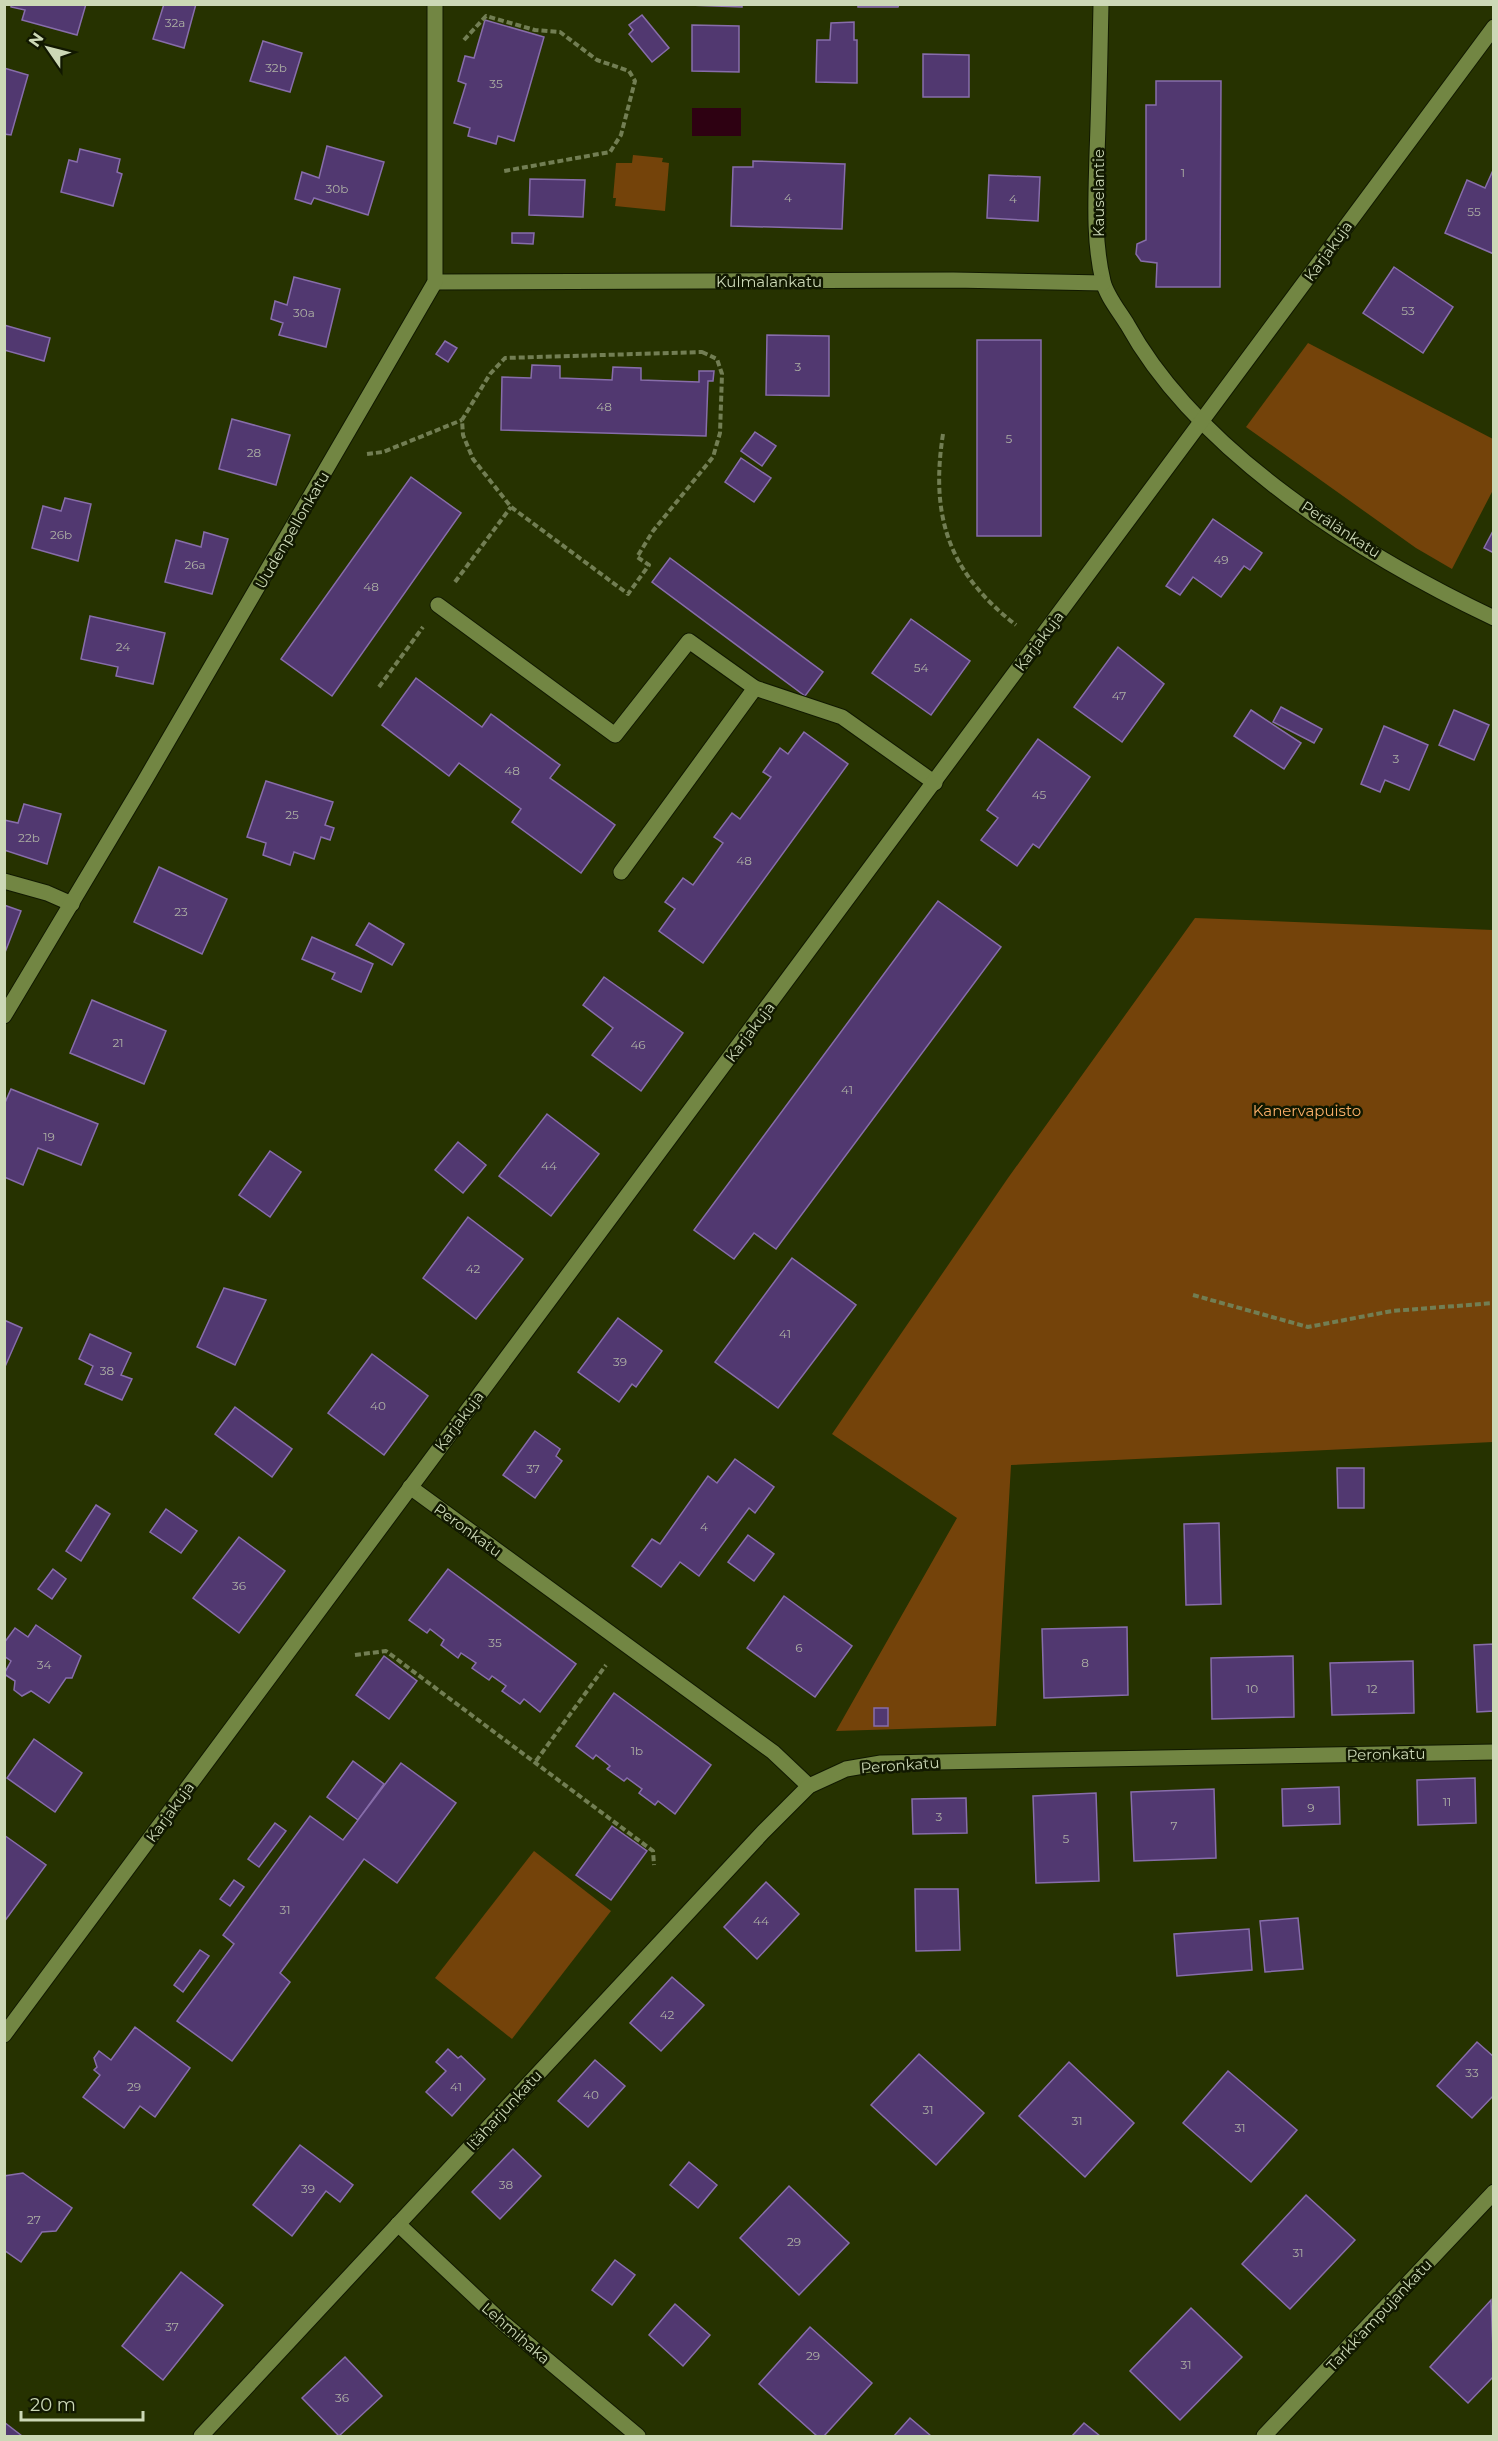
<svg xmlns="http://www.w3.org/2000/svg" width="1498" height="2441" font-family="Montserrat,sans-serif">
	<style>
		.green { fill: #74430a }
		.water { fill: #2e0112 }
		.building { fill: #513870; stroke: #876daa; stroke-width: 1.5 }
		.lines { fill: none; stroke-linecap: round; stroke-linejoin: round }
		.minor-casing { stroke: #111900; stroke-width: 17 }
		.path { stroke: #727e53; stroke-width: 4; stroke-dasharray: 6 3; stroke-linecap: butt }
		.minor { stroke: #728643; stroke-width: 15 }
		.labels { text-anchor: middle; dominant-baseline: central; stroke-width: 5; stroke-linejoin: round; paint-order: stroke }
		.number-label { font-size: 12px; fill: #adb0a4 }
		.street-label { font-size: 15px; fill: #ccd8b6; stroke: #111800 }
		.park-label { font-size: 15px; fill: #fbaf68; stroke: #111800 }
	</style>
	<rect width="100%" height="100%" fill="#263200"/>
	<g class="green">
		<polygon points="633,155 663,158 662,162 669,163 665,211 615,206 616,198 613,198 616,163 632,163"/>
		<polygon points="1308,343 1493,439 1493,490 1452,569 1416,548 1246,427"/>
		<polygon points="1195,918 1493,930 1493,1442 1011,1465 996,1726 836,1731 957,1518 832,1434 1008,1178"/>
		<polygon points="534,1851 611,1911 512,2039 435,1978"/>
	</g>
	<rect class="water" x="692" y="108" width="49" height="28"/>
	<g class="building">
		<polygon points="11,4 86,4 77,35 22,20 25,10 11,7"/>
		<polygon points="164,4 196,4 184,48 153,39"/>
		<polygon points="661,4 742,4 742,7"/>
		<polygon points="858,4 899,4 898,7 858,7"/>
		<polygon points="642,15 669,48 652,62 629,34 633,30 629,25"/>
		<polygon points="485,20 544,37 514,141 498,136 496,144 468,136 470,128 454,123 466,84 458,81 465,56 474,58"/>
		<polygon points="854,22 854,40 857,40 857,83 816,82 817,40 830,40 831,23"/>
		<polygon points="692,25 739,26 739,72 692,71"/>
		<polygon points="263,41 302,53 290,92 250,81"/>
		<polygon points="923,54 969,55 969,97 923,97"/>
		<polygon points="4,68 28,75 11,135 4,134"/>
		<polygon points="1156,81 1221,81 1220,287 1156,287 1157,263 1141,261 1136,254 1137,244 1146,240 1146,105 1156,105"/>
		<polygon points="327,146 384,162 368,215 314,198 311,204 295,199 302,172 319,178"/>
		<polygon points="80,149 120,159 117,172 122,174 113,206 61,192 69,160 77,162"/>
		<polygon points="753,161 845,164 842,229 731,226 733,167 753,167"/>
		<polygon points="1494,168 1494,254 1445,233 1467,180 1485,188"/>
		<polygon points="989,175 1040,177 1038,221 987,218"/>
		<polygon points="530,179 585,180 583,217 529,215"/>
		<polygon points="512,233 534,233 533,244 512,243"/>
		<polygon points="1394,267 1453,307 1423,353 1363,313"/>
		<polygon points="294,277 340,289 326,347 279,335 283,323 271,319 275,301 287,305"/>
		<polygon points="4,325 50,338 44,361 4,350"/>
		<polygon points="767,335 829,336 829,396 766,395"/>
		<rect x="977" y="340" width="64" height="196"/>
		<polygon points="445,341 457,348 448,362 436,354"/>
		<polygon points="532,365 560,366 560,378 612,380 613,367 641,368 641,380 699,382 699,371 714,371 713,381 708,381 706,436 501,430 502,377 531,378"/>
		<polygon points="232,419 290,435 276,485 219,469"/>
		<polygon points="755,432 776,446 762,466 741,451"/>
		<polygon points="741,458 771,478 754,502 725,482"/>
		<polygon points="411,477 461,513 332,696 281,659"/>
		<polygon points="65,498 91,504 78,561 32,548 43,506 61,511"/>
		<polygon points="1213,519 1262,553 1250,570 1244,566 1221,597 1193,577 1180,595 1166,586"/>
		<polygon points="1494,529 1494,553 1484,548"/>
		<polygon points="204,532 228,539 212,594 165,582 176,540 201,547"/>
		<polygon points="670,558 823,672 805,696 652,582"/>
		<polygon points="90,616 165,633 153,684 116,676 118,667 81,659"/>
		<polygon points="911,619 970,661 931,715 872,673"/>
		<polygon points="1118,647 1164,684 1122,742 1074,707"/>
		<polygon points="416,678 482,727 491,714 560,765 550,778 615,825 581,873 512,822 521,809 459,763 449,776 382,725"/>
		<polygon points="1281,707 1322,729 1314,743 1273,722"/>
		<polygon points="1251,710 1301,743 1284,769 1234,736"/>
		<polygon points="1454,710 1489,725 1474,760 1439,745"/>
		<polygon points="1384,726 1428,745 1409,790 1385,780 1380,792 1361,784"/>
		<polygon points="804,732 848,764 703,963 659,931 675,909 665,902 683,878 693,885 723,843 714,837 732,813 740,819 771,777 763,772 780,748 788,754"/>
		<polygon points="1038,739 1090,777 1039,848 1033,844 1017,866 981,840 998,818 987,810"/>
		<polygon points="266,781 333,802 325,825 334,828 330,840 321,837 314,859 294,852 290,865 263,855 266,843 247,837"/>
		<polygon points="24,804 61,814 47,864 4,850 4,820 18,823"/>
		<polygon points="159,867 227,899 202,954 134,922"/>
		<polygon points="938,901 1001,947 776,1249 754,1233 734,1259 694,1230"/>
		<polygon points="4,905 21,911 4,955"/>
		<polygon points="369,923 404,944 392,965 356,945"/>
		<polygon points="312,937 373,964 361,992 332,979 335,973 302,959"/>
		<polygon points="604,977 683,1033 641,1091 592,1055 613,1028 583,1005"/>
		<polygon points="92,1000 166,1031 144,1084 70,1053"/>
		<polygon points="11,1089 98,1124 81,1165 38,1148 23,1185 4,1177 4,1105"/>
		<polygon points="547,1114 599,1154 551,1216 499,1176"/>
		<polygon points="458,1142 486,1165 463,1193 435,1170"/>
		<polygon points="270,1151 301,1172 270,1217 239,1195"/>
		<polygon points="468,1217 523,1259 476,1319 423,1278"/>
		<polygon points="792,1258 856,1305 778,1408 715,1362"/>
		<polygon points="224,1288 266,1300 235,1365 197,1347"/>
		<polygon points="618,1318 662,1351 636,1387 632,1384 619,1402 578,1372"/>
		<polygon points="4,1320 22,1328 4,1369"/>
		<polygon points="90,1334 131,1353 121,1375 132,1379 122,1400 85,1384 93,1366 79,1359"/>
		<polygon points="372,1354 428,1396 384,1455 328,1413"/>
		<polygon points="235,1407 292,1449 272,1477 215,1434"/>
		<polygon points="535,1431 560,1449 556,1456 562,1461 535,1498 503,1475"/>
		<polygon points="735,1459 774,1487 755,1513 749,1508 699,1576 680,1562 661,1587 632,1566 652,1539 660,1544 708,1476 717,1483"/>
		<polygon points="1337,1468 1364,1468 1364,1508 1338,1508"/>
		<polygon points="96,1505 110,1514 81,1561 66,1551"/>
		<polygon points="166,1509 197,1531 181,1553 150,1532"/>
		<polygon points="1219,1523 1221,1604 1186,1605 1184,1524"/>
		<polygon points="748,1535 774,1554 754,1581 728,1562"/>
		<polygon points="239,1537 285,1571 239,1633 193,1598"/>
		<polygon points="53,1569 66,1579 52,1599 38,1589"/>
		<polygon points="448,1569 576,1664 540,1712 524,1699 520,1704 502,1691 506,1686 492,1676 489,1680 472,1668 476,1663 461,1653 458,1658 441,1645 444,1640 430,1629 427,1633 409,1620"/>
		<polygon points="784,1596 852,1646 815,1697 747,1648"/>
		<polygon points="36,1625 81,1656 72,1678 66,1678 49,1703 31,1691 22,1696 14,1690 15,1681 4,1674 11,1661 4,1656 4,1643 15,1628 28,1637"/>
		<polygon points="1127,1627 1128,1695 1044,1698 1042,1629"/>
		<polygon points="1494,1644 1494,1711 1477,1712 1474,1645"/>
		<polygon points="384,1656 417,1681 389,1719 356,1695"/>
		<polygon points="1293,1656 1294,1717 1212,1719 1211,1658"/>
		<polygon points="1413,1661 1414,1713 1332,1715 1330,1663"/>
		<polygon points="614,1693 711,1765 675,1814 658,1801 655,1805 639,1793 642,1789 627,1778 624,1781 607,1769 610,1766 596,1755 593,1759 576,1746"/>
		<rect x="874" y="1708" width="14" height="18"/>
		<polygon points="34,1739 82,1773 55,1812 7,1778"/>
		<polygon points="353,1761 384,1784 358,1820 327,1797"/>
		<polygon points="401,1763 456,1803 397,1883 364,1859 280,1973 290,1982 232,2061 177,2021 234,1944 223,1935 310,1816 343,1840"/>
		<polygon points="1475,1778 1476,1823 1418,1825 1417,1780"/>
		<polygon points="1339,1787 1340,1824 1283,1826 1282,1789"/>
		<polygon points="1214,1789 1216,1858 1134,1861 1131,1792"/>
		<polygon points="1096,1793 1099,1881 1036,1883 1033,1796"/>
		<polygon points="966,1798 967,1833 913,1834 912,1799"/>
		<polygon points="275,1823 286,1831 259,1867 248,1859"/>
		<polygon points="612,1826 647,1851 611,1900 576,1875"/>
		<polygon points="4,1835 46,1865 4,1922"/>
		<polygon points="234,1880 244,1887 230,1906 220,1899"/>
		<polygon points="766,1882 799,1914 757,1959 724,1927"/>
		<polygon points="915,1889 958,1889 960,1950 916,1951"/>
		<polygon points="1298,1918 1303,1969 1265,1972 1260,1921"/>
		<polygon points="1249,1929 1252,1970 1177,1976 1174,1934"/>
		<polygon points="200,1950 209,1956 183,1992 174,1985"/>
		<polygon points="672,1977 704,2005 661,2051 630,2023"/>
		<polygon points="135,2027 190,2068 155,2117 140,2106 124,2128 83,2097 100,2075 94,2070 97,2067 94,2058 99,2051 111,2060"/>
		<polygon points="1477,2042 1494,2057 1494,2095 1472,2118 1437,2086"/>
		<polygon points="448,2049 458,2058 461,2056 485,2079 452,2116 426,2092 446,2071 436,2062"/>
		<polygon points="919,2054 984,2113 936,2165 871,2105"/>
		<polygon points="595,2060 625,2086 588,2127 558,2101"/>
		<polygon points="1069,2062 1134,2123 1085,2177 1019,2116"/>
		<polygon points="1228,2071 1297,2130 1251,2182 1183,2123"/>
		<polygon points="300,2145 353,2185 340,2202 326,2191 292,2236 253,2205"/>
		<polygon points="513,2149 541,2176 500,2219 472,2192"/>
		<polygon points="689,2162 717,2185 698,2208 670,2185"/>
		<polygon points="23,2173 72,2208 56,2231 42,2232 21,2262 4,2250 4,2176"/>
		<polygon points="789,2186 849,2243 799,2295 740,2238"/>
		<polygon points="1306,2195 1355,2240 1290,2309 1242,2264"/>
		<polygon points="615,2260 635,2275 612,2305 592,2290"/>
		<polygon points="181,2272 223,2305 163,2380 122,2346"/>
		<polygon points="1491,2300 1494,2376 1468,2403 1430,2367"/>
		<polygon points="675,2304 710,2335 683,2366 649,2335"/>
		<polygon points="1191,2308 1242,2357 1180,2420 1130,2371"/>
		<polygon points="810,2327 872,2383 824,2436 817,2436 759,2384"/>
		<polygon points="345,2357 382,2396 339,2436 302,2398"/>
		<polygon points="910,2418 931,2436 894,2436"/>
		<polygon points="4,2422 22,2436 4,2436"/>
		<polygon points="1084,2423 1100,2436 1072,2436"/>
	</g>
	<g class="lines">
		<defs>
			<g id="minor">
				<path d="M 1101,4 C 1100,54 1099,104 1097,154 C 1096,196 1093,239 1103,281 C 1106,295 1119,311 1127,324 C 1198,453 1363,556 1494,618"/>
				<polyline points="435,282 953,280 1103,283"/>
				<polyline points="438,605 615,735 689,641 755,688 842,717 935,783"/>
				<polyline points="621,872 755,688"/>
				<polyline points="4,881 47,893 72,904"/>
				<polyline points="4,1016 144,782 435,282 435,4"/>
				<polyline points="410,1487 773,1752 809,1786"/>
				<polyline points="4,2035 1494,27"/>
				<polyline points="398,2224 502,2322 638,2436"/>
				<polyline points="201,2436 763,1832 809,1786 846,1769 881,1763 1494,1752"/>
				<polyline points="1264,2436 1494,2192"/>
			</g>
		</defs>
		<use href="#minor" class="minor-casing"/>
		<g class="path">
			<polyline points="464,40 486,16 535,30 560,32 597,60 629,71 635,81 621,135 610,152 504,171"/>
			<polygon points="702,352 717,359 722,374 720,433 713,457 653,531 637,557 649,565 628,594 511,507 473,459 463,435 462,420 490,374 505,358"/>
			<path d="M 943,434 C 930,517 949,573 1016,625"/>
			<polyline points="367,454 383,452 462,420"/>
			<polyline points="455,582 511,507"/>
			<polyline points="379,687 423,627"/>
			<polyline points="1193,1295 1308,1327 1392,1311 1494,1303"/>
			<polyline points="355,1655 386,1651 653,1851 654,1865"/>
			<polyline points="536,1761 606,1665"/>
		</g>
		<use href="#minor" class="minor"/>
	</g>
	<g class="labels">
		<g class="number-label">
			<text x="175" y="22">32a</text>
			<text x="276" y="67">32b</text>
			<text x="496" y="83">35</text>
			<text x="1183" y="172">1</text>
			<text x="337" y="188">30b</text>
			<text x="788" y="197">4</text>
			<text x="1013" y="198">4</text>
			<text x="1474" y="211">55</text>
			<text x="1408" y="310">53</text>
			<text x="304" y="312">30a</text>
			<text x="798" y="366">3</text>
			<text x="604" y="406">48</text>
			<text x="1009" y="438">5</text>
			<text x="254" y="452">28</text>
			<text x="61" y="534">26b</text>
			<text x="1221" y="559">49</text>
			<text x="195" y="564">26a</text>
			<text x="371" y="586">48</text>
			<text x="123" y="646">24</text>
			<text x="921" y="667">54</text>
			<text x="1119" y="695">47</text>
			<text x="1396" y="758">3</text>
			<text x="512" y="770">48</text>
			<text x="1039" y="794">45</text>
			<text x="292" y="814">25</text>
			<text x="29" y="837">22b</text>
			<text x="744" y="860">48</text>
			<text x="181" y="911">23</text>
			<text x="118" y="1042">21</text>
			<text x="638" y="1044">46</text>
			<text x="847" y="1089">41</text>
			<text x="49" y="1136">19</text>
			<text x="549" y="1165">44</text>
			<text x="473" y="1268">42</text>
			<text x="785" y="1333">41</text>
			<text x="620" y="1361">39</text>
			<text x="107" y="1370">38</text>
			<text x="378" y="1405">40</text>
			<text x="533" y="1468">37</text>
			<text x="704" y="1526">4</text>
			<text x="239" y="1585">36</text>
			<text x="495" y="1642">35</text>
			<text x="799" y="1647">6</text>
			<text x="1085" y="1662">8</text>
			<text x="44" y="1664">34</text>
			<text x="1252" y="1688">10</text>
			<text x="1372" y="1688">12</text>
			<text x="637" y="1750">1b</text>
			<text x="1447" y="1801">11</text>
			<text x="1311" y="1807">9</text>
			<text x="939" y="1816">3</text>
			<text x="1174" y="1825">7</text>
			<text x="1066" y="1838">5</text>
			<text x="285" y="1909">31</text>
			<text x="761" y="1920">44</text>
			<text x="667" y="2014">42</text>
			<text x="1472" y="2072">33</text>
			<text x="134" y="2086">29</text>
			<text x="456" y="2086">41</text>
			<text x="591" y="2094">40</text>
			<text x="928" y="2109">31</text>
			<text x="1077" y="2120">31</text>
			<text x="1240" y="2127">31</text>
			<text x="506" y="2184">38</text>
			<text x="308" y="2188">39</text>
			<text x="34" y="2219">27</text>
			<text x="794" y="2241">29</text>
			<text x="1298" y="2252">31</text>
			<text x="172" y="2326">37</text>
			<text x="813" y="2355">29</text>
			<text x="1186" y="2364">31</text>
			<text x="342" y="2397">36</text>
		</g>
		<g class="street-label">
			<text transform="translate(1098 193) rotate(-90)">Kauselantie</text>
			<text transform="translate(1328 251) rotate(-54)">Karjakuja</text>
			<text x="769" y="281">Kulmalankatu</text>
			<text transform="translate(1341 529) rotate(33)">Perälänkatu</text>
			<text transform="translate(292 530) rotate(-60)">Uudenpellonkatu</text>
			<text transform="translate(1039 641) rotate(-53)">Karjakuja</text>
			<text transform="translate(750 1032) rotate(-53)">Karjakuja</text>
			<text transform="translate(459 1421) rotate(-53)">Karjakuja</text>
			<text transform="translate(468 1530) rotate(36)">Peronkatu</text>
			<text transform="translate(1386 1754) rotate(-1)">Peronkatu</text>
			<text transform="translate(900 1765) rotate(-4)">Peronkatu</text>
			<text transform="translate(170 1812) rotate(-54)">Karjakuja</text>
			<text transform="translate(504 2110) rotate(-47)">Itäharjunkatu</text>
			<text transform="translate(1379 2315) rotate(-47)">Tarkk'ampujankatu</text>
			<text transform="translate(516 2333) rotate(41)">Lehmihaka</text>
		</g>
		<g class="park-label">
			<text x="1307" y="1110">Kanervapuisto</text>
		</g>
	</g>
	<rect width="1498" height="2441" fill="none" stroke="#ccd8b6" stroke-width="12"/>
	<g transform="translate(48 48) rotate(305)" stroke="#111800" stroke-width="4.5" paint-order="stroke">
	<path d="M0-4.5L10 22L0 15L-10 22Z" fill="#ccd8b6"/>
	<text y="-9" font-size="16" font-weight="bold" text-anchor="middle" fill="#ccd8b6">N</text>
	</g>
	<path d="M21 2411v9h122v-9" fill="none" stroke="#ccd8b6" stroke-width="3"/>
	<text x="30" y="2411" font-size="18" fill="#ccd8b6" stroke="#111800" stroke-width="4.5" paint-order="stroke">20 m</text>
</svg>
